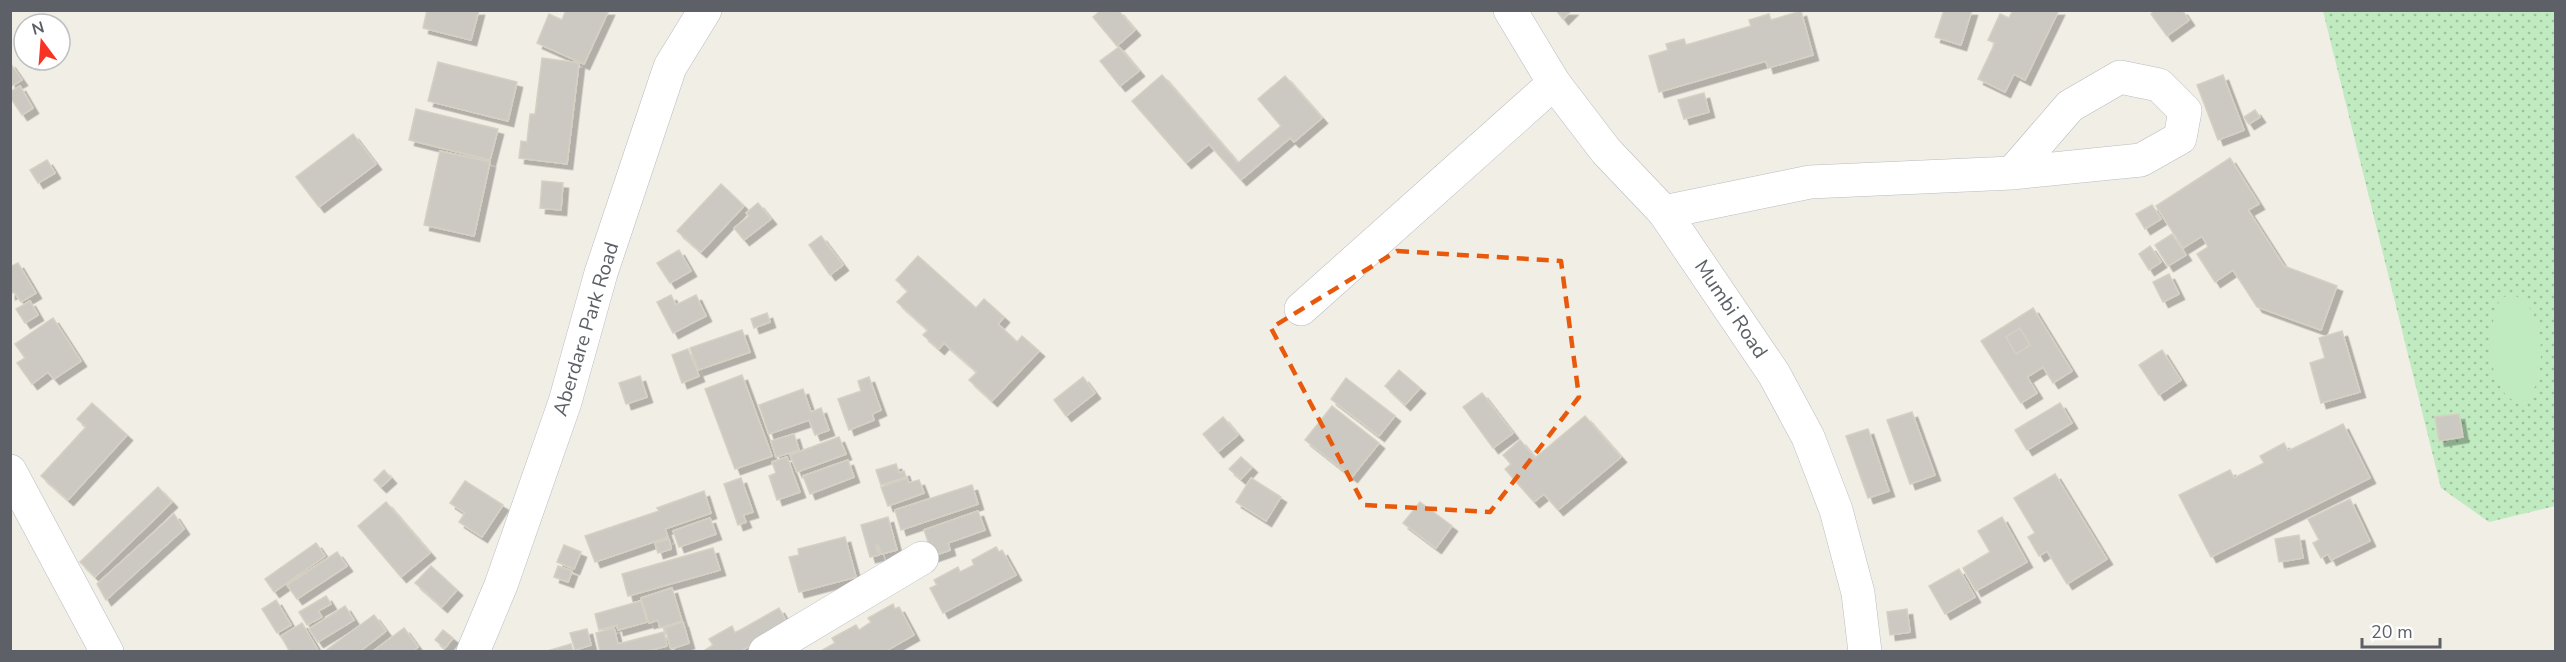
<svg xmlns="http://www.w3.org/2000/svg" width="2566" height="662" font-family="'Nunito Sans',sans-serif">
	<style>
		.grass { fill: url(#grass-dots) }
		.garden { fill: #c0eac0 }
		.building { fill: #ccc8c2; stroke: #d6d0c3; stroke-width: 1.5; fill-rule: evenodd; filter: url(#shadow) }
		.lines { fill: none; stroke-linecap: round; stroke-linejoin: round }
		.minor-casing { stroke: #b8bbc0; stroke-width: 34 }
		.minor { stroke: #fff; stroke-width: 33 }
		.marked { fill: none; stroke: #e8590c; stroke-width: 4.5; stroke-dasharray: 12 8; stroke-linejoin: round }
		.labels { text-anchor: middle; dominant-baseline: central; stroke-width: 4.5; stroke-linejoin: round; paint-order: stroke }
		.street-label { font-size: 20px; fill: #5d6167; stroke: #fff }
	</style>
	<defs>
		<pattern id="grass-dots" width="8" height="8" patternUnits="userSpaceOnUse" patternTransform="scale(1.5)"><rect width="8" height="8" fill="#c0eac0"/><path d="M2 2h.1M6 6h.1" fill="none" stroke="#9fc1a0" stroke-width="1.8" stroke-linecap="round"/></pattern>
		<filter id="shadow"><feDropShadow dx="5.5" dy="5.5" stdDeviation="0" flood-color="#0004"/></filter>
	</defs>
	<rect width="100%" height="100%" fill="#f1eee5"/>
	<polygon class="grass" points="2323,11 2555,11 2555,506 2489,522 2441,488"/>
	<path class="garden" d="M 2510,295 C 2547,298 2552,393 2519,403 C 2484,391 2486,324 2501,298 Z"/>
	<g class="building">
		<polygon points="427,10 479,10 471,40 423,28"/>
		<polygon points="566,10 609,10 584,64 537,43 549,14 562,20"/>
		<polygon points="1101,10 1118,10 1135,30 1117,46 1093,17"/>
		<polygon points="1556,10 1572,10 1563,19"/>
		<polygon points="1944,10 1972,10 1961,45 1935,37"/>
		<polygon points="2013,10 2059,10 2025,80 2014,74 2005,92 1978,79 1995,43 1988,40 2000,14 2009,18"/>
		<polygon points="2155,10 2182,10 2189,20 2167,36 2151,14"/>
		<polygon points="1801,11 1813,55 1768,68 1766,61 1659,92 1649,56 1668,50 1666,44 1684,39 1686,45 1751,26 1749,20 1769,14 1771,20"/>
		<polygon points="1119,47 1139,71 1120,86 1100,61"/>
		<polygon points="542,58 579,63 567,164 519,158 521,141 527,142 530,114 535,114"/>
		<polygon points="438,62 517,82 508,121 428,101"/>
		<polygon points="10,63 22,80 10,87"/>
		<polygon points="1162,75 1238,163 1281,126 1258,99 1285,76 1322,118 1294,142 1290,138 1241,180 1209,144 1186,163 1132,101"/>
		<polygon points="2223,75 2244,130 2218,140 2197,85"/>
		<polygon points="20,86 33,108 22,115 10,97 10,92"/>
		<polygon points="1704,93 1709,112 1684,119 1678,100"/>
		<polygon points="416,109 498,129 490,160 409,140"/>
		<polygon points="2255,110 2260,117 2249,124 2244,117"/>
		<polygon points="353,134 376,164 319,207 296,177"/>
		<polygon points="440,151 490,162 474,236 424,225"/>
		<polygon points="2230,158 2259,204 2248,210 2284,266 2337,286 2321,330 2257,307 2233,270 2215,282 2197,254 2208,247 2202,236 2183,248 2156,206"/>
		<polygon points="47,160 55,173 38,183 30,170"/>
		<polygon points="542,181 563,183 561,210 540,208"/>
		<polygon points="721,184 744,206 701,252 677,231"/>
		<polygon points="758,203 771,219 744,240 734,228 749,216 746,213"/>
		<polygon points="2152,205 2161,219 2145,229 2136,214"/>
		<polygon points="2172,234 2186,255 2168,266 2155,245"/>
		<polygon points="821,236 843,265 830,275 809,245"/>
		<polygon points="2150,246 2161,262 2149,270 2139,254"/>
		<polygon points="679,250 691,271 670,283 657,263"/>
		<polygon points="918,256 976,308 984,299 1004,317 998,324 1017,342 1022,336 1039,351 992,401 969,380 977,372 944,343 939,349 923,335 928,330 897,302 908,291 896,280"/>
		<polygon points="18,263 36,293 21,302 14,292 10,294 10,267"/>
		<polygon points="2169,274 2179,294 2163,302 2153,282"/>
		<polygon points="671,295 676,305 696,295 706,316 673,333 657,302"/>
		<polygon points="30,301 38,315 25,323 16,309"/>
		<path d="M 2033,308 L 2072,371 L 2053,383 L 2043,367 L 2027,377 L 2037,393 L 2021,403 L 1981,341 ZM 2020,328 L 2030,345 L 2016,354 L 2006,337 Z"/>
		<polygon points="767,313 770,322 754,328 751,319"/>
		<polygon points="53,318 81,361 54,379 48,372 32,384 17,363 25,358 15,344"/>
		<polygon points="2020,328 2030,345 2016,354 2006,337"/>
		<polygon points="742,330 750,352 698,370 690,348"/>
		<polygon points="2342,331 2360,392 2321,403 2310,363 2325,358 2319,338"/>
		<polygon points="688,349 699,376 682,383 672,355"/>
		<polygon points="2162,350 2181,380 2159,395 2139,365"/>
		<polygon points="1399,370 1420,388 1405,405 1385,386"/>
		<polygon points="742,375 772,456 735,469 705,389"/>
		<polygon points="640,376 647,397 626,404 619,383"/>
		<polygon points="869,377 881,410 872,414 874,420 849,430 838,399 861,391 858,381"/>
		<polygon points="1083,377 1095,393 1066,416 1054,400"/>
		<polygon points="1346,378 1395,416 1379,436 1331,399"/>
		<polygon points="803,389 811,412 821,408 829,430 815,435 809,420 769,434 759,405"/>
		<polygon points="1482,393 1513,433 1493,448 1463,407"/>
		<polygon points="92,403 127,435 68,500 41,476 86,427 77,419"/>
		<polygon points="2060,403 2072,423 2027,450 2015,430"/>
		<polygon points="1332,406 1379,443 1352,477 1305,440"/>
		<polygon points="1912,412 1935,475 1910,484 1887,420"/>
		<polygon points="2459,414 2463,437 2439,441 2435,417"/>
		<polygon points="1585,416 1621,457 1558,510 1544,494 1534,502 1505,469 1511,464 1503,455 1520,440 1535,458"/>
		<polygon points="1223,417 1238,435 1218,452 1203,434"/>
		<polygon points="2343,424 2370,478 2211,557 2179,495 2230,470 2234,478 2264,463 2260,456 2284,443 2288,451"/>
		<polygon points="1868,429 1889,491 1868,498 1846,436"/>
		<polygon points="794,434 799,450 776,457 771,441"/>
		<polygon points="839,437 846,454 797,472 790,455"/>
		<polygon points="787,457 800,492 777,500 769,476 776,473 772,462"/>
		<polygon points="1241,457 1252,467 1241,479 1229,469"/>
		<polygon points="848,460 854,477 810,494 803,476"/>
		<polygon points="896,464 899,473 904,471 906,477 881,485 876,470"/>
		<polygon points="384,470 391,478 381,487 374,480"/>
		<polygon points="2055,474 2107,559 2067,584 2047,551 2039,556 2028,537 2035,533 2014,498"/>
		<polygon points="741,478 753,512 743,515 746,522 738,525 724,484"/>
		<polygon points="907,478 909,483 919,480 924,493 888,506 881,487"/>
		<polygon points="1251,478 1281,497 1266,521 1236,502"/>
		<polygon points="465,481 503,505 482,537 459,522 465,513 450,503"/>
		<polygon points="972,485 978,504 901,530 895,510"/>
		<polygon points="158,487 172,502 95,577 80,562"/>
		<polygon points="704,491 711,513 665,529 668,537 595,562 585,536 659,511 657,508"/>
		<polygon points="2350,499 2370,541 2331,560 2328,554 2321,558 2313,543 2319,540 2308,519"/>
		<polygon points="386,502 430,553 401,577 358,526"/>
		<polygon points="1420,502 1452,526 1436,548 1403,523"/>
		<polygon points="978,511 985,530 948,543 950,550 933,556 924,530"/>
		<polygon points="174,514 184,529 106,600 97,584"/>
		<polygon points="888,517 897,550 881,554 878,545 876,546 879,555 870,557 861,525"/>
		<polygon points="2002,517 2027,562 1976,591 1963,568 1990,552 1978,531"/>
		<polygon points="710,518 716,534 679,547 673,531"/>
		<polygon points="2299,535 2303,558 2279,562 2275,539"/>
		<polygon points="845,537 856,577 799,592 789,557 799,555 798,549"/>
		<polygon points="669,539 671,549 658,553 655,543"/>
		<polygon points="316,543 325,556 274,592 265,579"/>
		<polygon points="564,545 581,552 574,569 557,562"/>
		<polygon points="996,547 999,552 1002,550 1016,575 943,613 930,588 937,585 934,580 958,567 960,572 974,565 972,560"/>
		<polygon points="713,548 720,570 628,596 622,574"/>
		<polygon points="337,552 347,566 297,599 287,585"/>
		<polygon points="431,566 457,590 442,607 415,583"/>
		<polygon points="558,566 572,571 568,582 554,577"/>
		<polygon points="1959,569 1975,597 1945,614 1929,586"/>
		<polygon points="672,588 682,621 660,628 658,620 649,623 641,598"/>
		<polygon points="326,596 331,604 318,611 322,617 307,625 299,612"/>
		<polygon points="276,600 291,625 277,633 262,609"/>
		<polygon points="641,601 647,622 618,630 617,625 599,630 595,614"/>
		<polygon points="893,604 895,609 899,607 914,635 884,652 819,652 835,643 832,638 856,625 859,630 871,622 868,618"/>
		<polygon points="345,606 354,620 318,642 309,629"/>
		<polygon points="779,608 788,624 739,652 702,652 713,645 709,639 732,626 735,633"/>
		<polygon points="1907,609 1910,632 1890,635 1887,612"/>
		<polygon points="374,615 386,631 359,652 325,651"/>
		<polygon points="683,622 689,643 671,649 665,628"/>
		<polygon points="302,623 319,652 290,652 281,636"/>
		<polygon points="404,628 418,647 412,652 372,652"/>
		<polygon points="614,628 618,644 664,632 667,646 644,652 600,652 596,633"/>
		<polygon points="587,629 591,645 575,650 570,633"/>
		<polygon points="443,630 453,638 445,648 435,640"/>
		<polygon points="571,644 573,652 544,652"/>
	</g>
	<g class="lines">
		<defs>
			<g id="minor">
				<polyline points="1510,10 1554,83 1606,151 1664,212 1774,374 1808,437 1836,510 1858,593 1865,652"/>
				<polyline points="1664,212 1810,182 2012,173 2141,160 2180,138 2185,111 2159,85 2120,77 2070,106 2012,173"/>
				<polyline points="1301,309 1554,83"/>
				<polyline points="10,471 107,652"/>
				<polyline points="473,652 501,585 565,402 601,273 670,67 705,10"/>
				<polyline points="765,652 922,558"/>
			</g>
		</defs>
		<use href="#minor" class="minor-casing"/>
		<use href="#minor" class="minor"/>
	</g>
	<path class="marked" d="M 1397,251 L 1561,261 L 1579,397 L 1490,512 L 1364,505 L 1271,328 Z"/>
	<g class="labels">
		<g class="street-label">
			<text transform="translate(1731 309) rotate(56)">Mumbi Road</text>
			<text transform="translate(586 329) rotate(-73)">Aberdare Park Road</text>
		</g>
	</g>
	<rect width="2566" height="662" fill="none" stroke="#5d6167" stroke-width="24"/>
	<g transform="translate(42 42) rotate(344)"><circle r="28" fill="#ffffff" stroke="#bec0c2" stroke-width="1.5"/>
	<path d="M0-4.5L10 22L0 15L-10 22Z" fill="#f93323"/>
	<text y="-9" font-size="16" font-weight="bold" text-anchor="middle" fill="#5d6167">N</text>
	</g>
	<path d="M2362 638v9h78v-9" fill="none" stroke="#5d6167" stroke-width="3"/>
	<text x="2371" y="638" font-size="18" fill="#5d6167" stroke="#ffffff" stroke-width="4.5" paint-order="stroke">20 m</text>
</svg>
